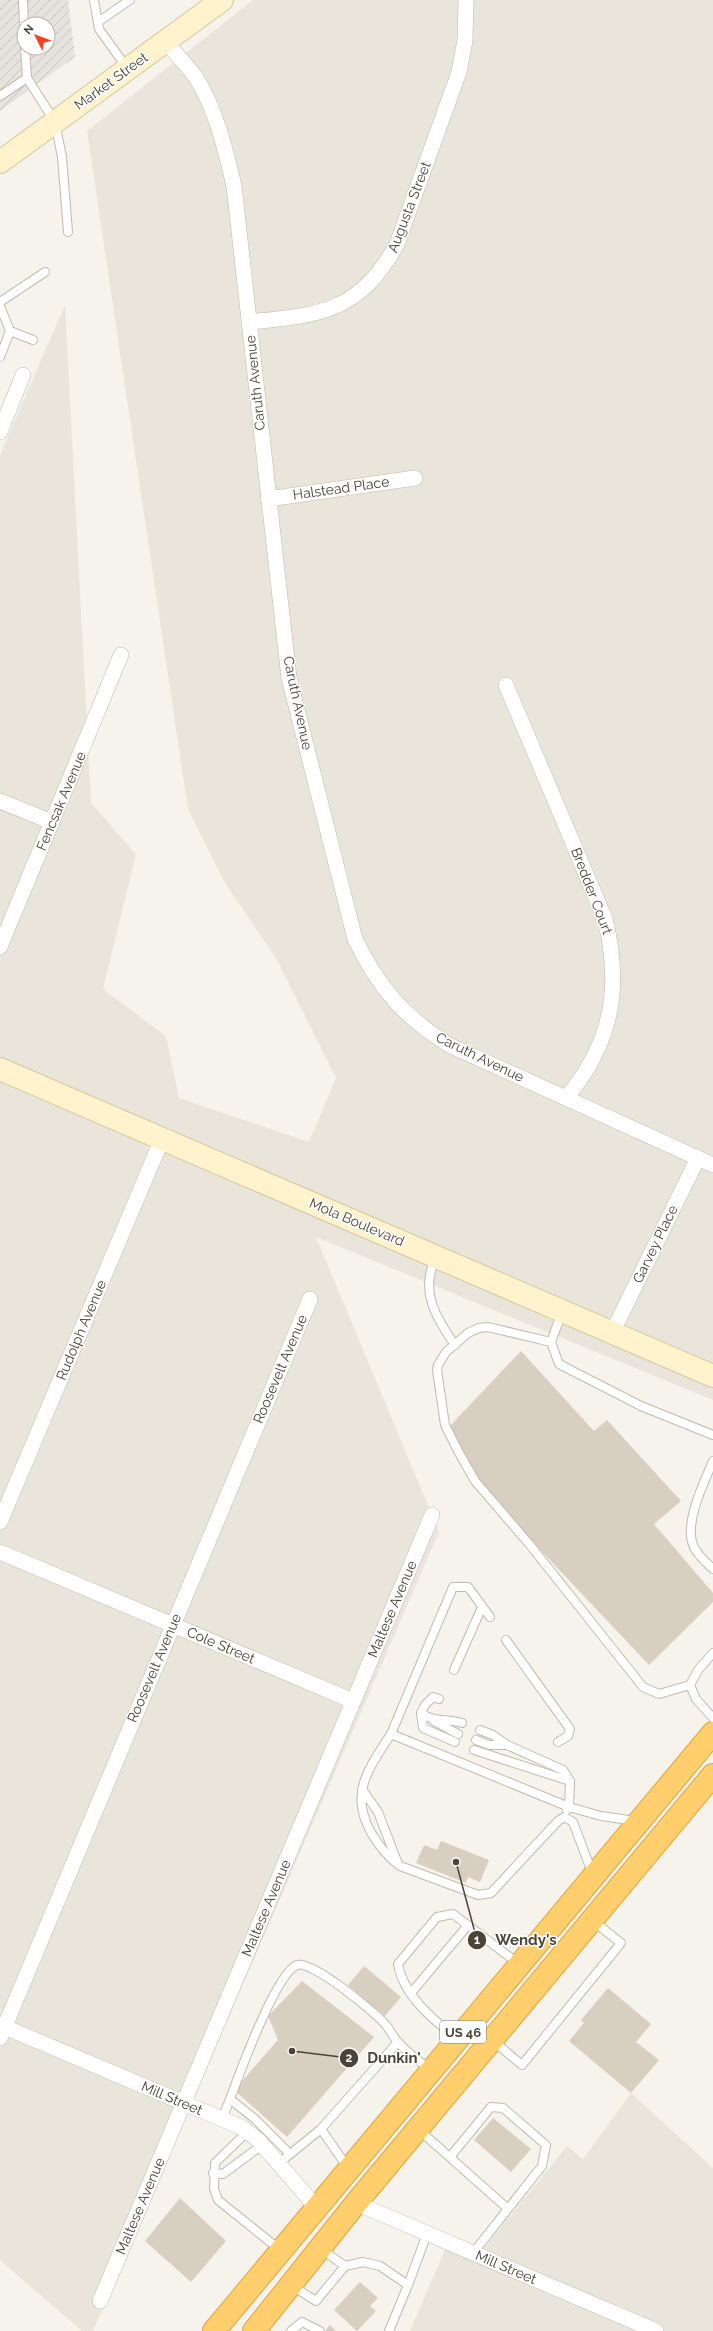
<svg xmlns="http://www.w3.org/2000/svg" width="713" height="2331" font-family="Raleway,sans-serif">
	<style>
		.residential { fill: #eae5da }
		.industrial { fill: url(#industrial-furrows); fill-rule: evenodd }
		.building { fill: #d8cfc1 }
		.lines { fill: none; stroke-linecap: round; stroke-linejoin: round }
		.lane-casing { stroke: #c2bbae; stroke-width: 10 }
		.street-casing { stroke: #c2bbae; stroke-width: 16 }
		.secondary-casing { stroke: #d6c79b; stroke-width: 24 }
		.highway-casing { stroke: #e0a43c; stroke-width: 24 }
		.lane { stroke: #fff; stroke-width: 8 }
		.street { stroke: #fff; stroke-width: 15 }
		.secondary { stroke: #fff3cd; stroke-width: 22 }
		.highway { stroke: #ffcf6e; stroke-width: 22 }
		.labels { text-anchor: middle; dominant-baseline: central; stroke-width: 3; stroke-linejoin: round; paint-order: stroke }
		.shield { fill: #fff; stroke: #817c74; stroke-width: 1 }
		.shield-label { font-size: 13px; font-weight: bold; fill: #4b4439 }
		.street-label { font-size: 14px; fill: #4b4439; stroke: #fff }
		.leader { fill: none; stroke: #4b4439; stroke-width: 1.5 }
		.callout-dot { fill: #4b4439; stroke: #fff; stroke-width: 1.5 }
		.mark-label { font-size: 12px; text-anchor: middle; font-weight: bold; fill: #fff }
		.callout-label { font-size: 15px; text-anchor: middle; font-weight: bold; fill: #4b4439; stroke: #fff; stroke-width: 3; stroke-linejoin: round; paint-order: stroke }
	</style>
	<defs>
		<pattern id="industrial-furrows" width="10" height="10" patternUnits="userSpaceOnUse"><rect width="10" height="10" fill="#e6e2dd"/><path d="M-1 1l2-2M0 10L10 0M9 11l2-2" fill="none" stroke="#c7c3be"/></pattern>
	</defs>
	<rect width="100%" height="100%" fill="#f6f3ec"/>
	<g class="residential">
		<polygon points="253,0 713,0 713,1400 316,1237 439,1532 93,2331 82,2331 0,2260 0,455 65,305 91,803 136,854 103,989 166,1036 179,1098 309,1142 336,1078 276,958 225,883 188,809 87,131"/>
		<polygon points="631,2093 713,2168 713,2331 410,2331 451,2236 484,2248 567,2146 583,2159"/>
	</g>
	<path class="industrial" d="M 0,0 L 68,0 L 75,57 L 0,111 ZM 24,24 L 48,24 L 48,48 L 24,48 Z"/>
	<g class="building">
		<polygon points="521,1351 594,1431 607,1420 681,1501 654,1524 713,1593 713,1602 649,1665 480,1486 448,1428"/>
		<polygon points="441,1841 489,1860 480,1882 468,1877 466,1883 416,1863 424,1845 437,1850"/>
		<polygon points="364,1966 401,1997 385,2016 348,1985"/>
		<polygon points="302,1981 374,2037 287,2137 234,2090 278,2040 268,2016"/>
		<polygon points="608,1988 651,2024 636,2042 659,2060 631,2093 569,2041 584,2023 581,2020"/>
		<polygon points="493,2118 531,2149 511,2172 474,2140"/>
		<polygon points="180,2198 226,2241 191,2282 145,2241"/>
		<polygon points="360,2282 378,2298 370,2306 376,2311 357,2331 334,2310"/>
		<polygon points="330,2325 336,2331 325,2331"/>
	</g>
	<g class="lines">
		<defs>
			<g id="lane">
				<polyline points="23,0 24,24"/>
				<polyline points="94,0 99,29 127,68"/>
				<polyline points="98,22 130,0"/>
				<polyline points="25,48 27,78 55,122 62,157 68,232"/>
				<polyline points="0,96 27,78"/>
				<polyline points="0,302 45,272"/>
				<polyline points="0,306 10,331 0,357"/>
				<polyline points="10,331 33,340"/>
				<path d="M 436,1258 C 419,1290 436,1318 455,1345"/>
				<polyline points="562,1312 551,1342 559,1364 641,1406 713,1435"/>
				<polyline points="551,1342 488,1327 479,1328 468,1333 446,1352 438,1365 437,1370 445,1425 458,1451 475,1481 530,1545 643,1687 659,1694 690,1685 698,1670 713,1653"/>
				<path d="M 713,1461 C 704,1483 686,1518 692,1542 C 695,1553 705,1561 713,1569"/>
				<polyline points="506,1640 570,1729 568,1736 558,1742"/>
				<polyline points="454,1670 482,1607"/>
				<polyline points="690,1685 696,1699 713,1718"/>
				<path d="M 439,1699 L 433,1697 L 425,1705 L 421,1713 C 434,1723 447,1718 462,1723"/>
				<polyline points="421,1713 423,1728 455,1742"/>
				<polyline points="434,1721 458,1734"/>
				<polyline points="480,1730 493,1735 507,1745 563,1770 570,1781 569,1807 567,1810"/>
				<polyline points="391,1734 453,1587 468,1587 490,1617"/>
				<polyline points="476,1740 489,1745 507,1745"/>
				<polyline points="474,1750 570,1781"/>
				<polyline points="362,1789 378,1812 398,1864"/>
				<path d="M 593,1875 L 573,1822 L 564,1817 L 558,1821 L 491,1893 L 478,1895 L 400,1866 C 388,1857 380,1848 372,1834 C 348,1794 369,1768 391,1734 L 569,1807 L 601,1816 L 636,1821"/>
				<polyline points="411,1993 468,1925"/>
				<path d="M 457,2038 C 433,2020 403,1995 398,1964 L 437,1917 L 453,1914 L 519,1964"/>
				<polyline points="492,2040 522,2065 621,1943 593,1921"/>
				<polyline points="222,2119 230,2099"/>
				<polyline points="321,2129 348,2168"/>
				<polyline points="418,2129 507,2208"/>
				<polyline points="247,2132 215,2163 214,2189 218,2200 280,2250"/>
				<path d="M 290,2154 L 255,2119 L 230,2099 C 239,2075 276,1973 297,1965 C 312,1960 375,2012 386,2025 C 390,2030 393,2037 398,2042 C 407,2053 420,2061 430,2070"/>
				<polyline points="450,2157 491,2107 503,2108 546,2145 542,2166 473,2253"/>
				<polyline points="278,2164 321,2129 398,2042"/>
				<polyline points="213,2173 223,2174 262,2145"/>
				<polyline points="345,2266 363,2262 380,2266 408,2285 427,2234"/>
				<polyline points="291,2285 316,2301 345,2266 321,2249"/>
				<polyline points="291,2331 302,2322 320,2331"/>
				<polyline points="389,2331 408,2285"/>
			</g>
			<g id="street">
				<path d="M 165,41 C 175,53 186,64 195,76 C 216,109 225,148 234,186 L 289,678 L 355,939 C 378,987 404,1017 449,1045 L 713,1165"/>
				<path d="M 249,322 C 320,315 359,313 397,244 L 459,72 L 465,40 L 466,0"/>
				<polyline points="0,432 23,375"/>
				<polyline points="268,499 415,478"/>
				<path d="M 506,685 L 605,919 C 622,988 612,1043 566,1098"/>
				<polyline points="0,801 52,822"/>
				<polyline points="0,947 121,655"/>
				<polyline points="613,1331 698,1158"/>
				<polyline points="0,1522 162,1139"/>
				<polyline points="0,1552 353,1701"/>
				<polyline points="0,2025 243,2128 258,2140 317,2208"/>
				<polyline points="0,2038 310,1299"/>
				<polyline points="356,2203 656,2331"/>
				<polyline points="100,2301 432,1515"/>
			</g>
			<g id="secondary">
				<polyline points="0,162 222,0"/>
				<polyline points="0,1069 713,1376"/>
			</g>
			<g id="highway">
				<polyline points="214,2331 713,1733"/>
				<polyline points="254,2331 356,2203 713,1775"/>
			</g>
		</defs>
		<use href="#lane" class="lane-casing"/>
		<use href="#street" class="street-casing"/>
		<use href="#secondary" class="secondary-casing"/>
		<use href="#highway" class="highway-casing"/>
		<use href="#lane" class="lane"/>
		<use href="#street" class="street"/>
		<use href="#secondary" class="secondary"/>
		<use href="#highway" class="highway"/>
	</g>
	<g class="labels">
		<rect class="shield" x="440" y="2021" width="46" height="22" rx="3"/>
		<g class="shield-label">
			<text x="463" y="2032">US 46</text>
		</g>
		<g class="street-label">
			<text transform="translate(111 81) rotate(-36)">Market Street</text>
			<text transform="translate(409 207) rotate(-69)">Augusta Street</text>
			<text transform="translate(255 383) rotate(-96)">Caruth Avenue</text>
			<text transform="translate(341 488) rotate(-8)">Halstead Place</text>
			<text transform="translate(298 703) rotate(78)">Caruth Avenue</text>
			<text transform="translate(61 801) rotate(-67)">Fencsak Avenue</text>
			<text transform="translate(592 891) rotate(69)">Bredder Court</text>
			<text transform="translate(480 1057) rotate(26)">Caruth Avenue</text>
			<text transform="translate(357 1222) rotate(23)">Mola Boulevard</text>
			<text transform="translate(655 1244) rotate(-64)">Garvey Place</text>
			<text transform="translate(81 1330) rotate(-67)">Rudolph Avenue</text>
			<text transform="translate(280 1369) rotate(-67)">Roosevelt Avenue</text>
			<text transform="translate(392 1609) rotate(-67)">Maltese Avenue</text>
			<text transform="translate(221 1645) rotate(23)">Cole Street</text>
			<text transform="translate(154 1668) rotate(-67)">Roosevelt Avenue</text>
			<text transform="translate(266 1908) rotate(-67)">Maltese Avenue</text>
			<text transform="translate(172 2098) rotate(23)">Mill Street</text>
			<text transform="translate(140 2206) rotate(-67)">Maltese Avenue</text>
			<text transform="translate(506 2267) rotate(23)">Mill Street</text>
		</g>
	</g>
	<path class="leader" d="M456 1862L477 1940M292 2051L349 2058"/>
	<g class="callout-dot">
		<circle cx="456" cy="1862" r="4"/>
		<circle cx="292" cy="2051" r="4"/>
		<circle cx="477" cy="1940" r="10"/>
		<circle cx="349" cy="2058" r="10"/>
	</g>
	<g class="mark-label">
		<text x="477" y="1944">1</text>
		<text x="349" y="2062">2</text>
	</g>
	<g class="callout-label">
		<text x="526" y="1945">Wendy's</text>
		<text x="394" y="2063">Dunkin'</text>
	</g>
	<g transform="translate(36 36) rotate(312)"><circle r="19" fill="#ffffff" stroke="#b7b4b0"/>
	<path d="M0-3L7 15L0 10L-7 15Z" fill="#fc3f1d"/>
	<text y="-6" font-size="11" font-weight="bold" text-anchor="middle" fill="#4b4439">N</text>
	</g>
</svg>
